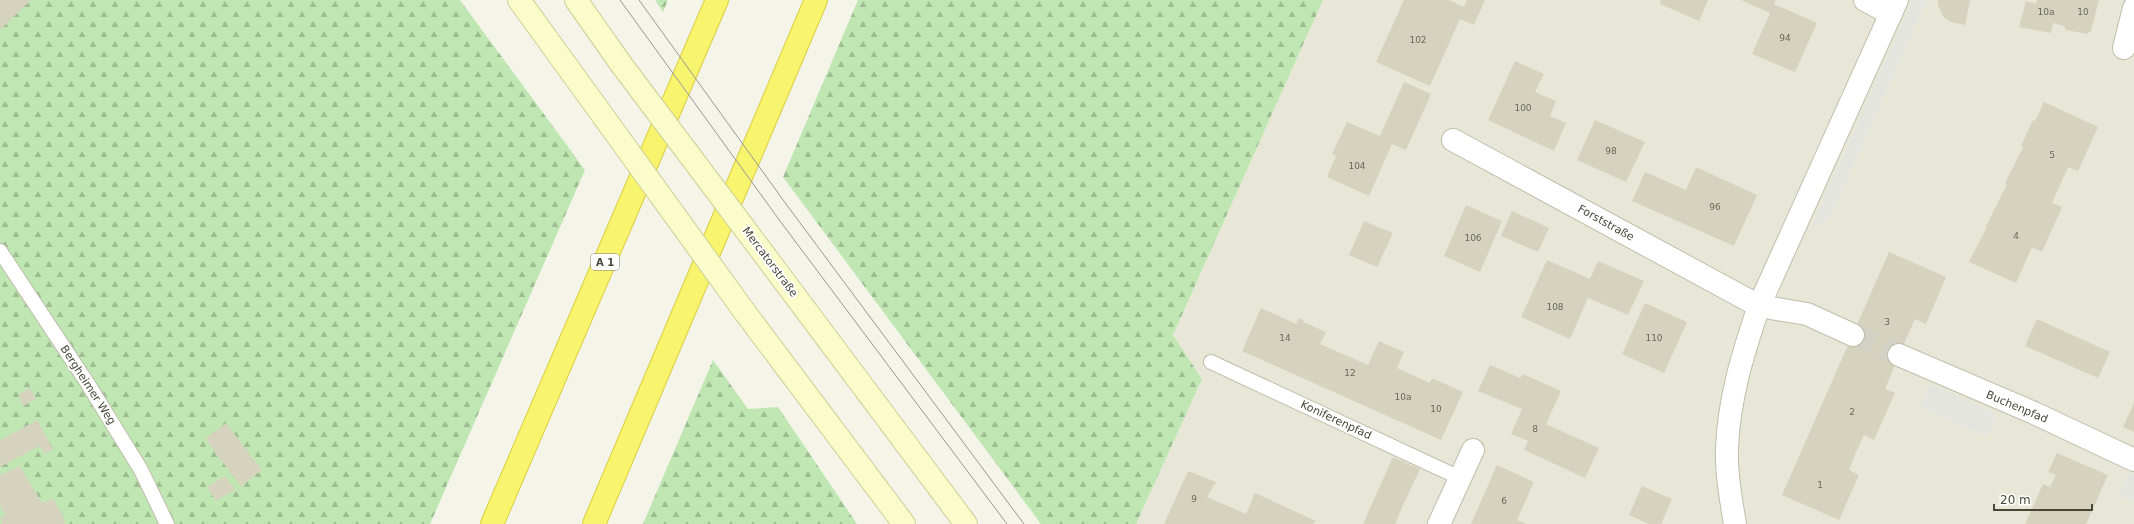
<svg xmlns="http://www.w3.org/2000/svg" width="2134" height="524" font-family="'DejaVu Sans',sans-serif">
	<style>
		.residential { fill: #e8e7d7 }
		.forest { fill: url(#forest-firs) }
		.parking { fill: #e5e5e0 }
		.building { fill: #d5d3be }
		.lines { fill: none; stroke-linecap: round; stroke-linejoin: round }
		.street-tunnel { stroke: #d1d1c5; stroke-width: 22; stroke-dasharray: 22 11; stroke-linecap: butt }
		.lane-casing { stroke: #bfbeab; stroke-width: 16 }
		.street-casing { stroke: #bfbeab; stroke-width: 24 }
		.secondary-casing { stroke: #cdcf97; stroke-width: 24 }
		.highway-casing { stroke: #d9ce3e; stroke-width: 24 }
		.lane { stroke: #fff; stroke-width: 14 }
		.street { stroke: #fff; stroke-width: 22 }
		.secondary { stroke: #fafdca; stroke-width: 22 }
		.highway { stroke: #f9f46e; stroke-width: 22 }
		.tram { stroke: #979797; stroke-width: 1 }
		.secondary-bridge-casing { stroke: #cdcf97; stroke-width: 24; stroke-linecap: butt }
		.secondary-bridge { stroke: #fafdca; stroke-width: 22 }
		.labels { text-anchor: middle; dominant-baseline: central; stroke-width: 3.5; stroke-linejoin: round; paint-order: stroke }
		.number-label { font-size: 9px; fill: #6a6959 }
		.shield { fill: #fff; stroke: #7e7e73; stroke-width: 1 }
		.shield-label { font-size: 10px; font-weight: bold; fill: #474637 }
		.street-label { font-size: 11px; fill: #474637; stroke: #fff }
	</style>
	<defs>
		<pattern id="forest-firs" width="22" height="20" patternUnits="userSpaceOnUse"><rect width="22" height="20" fill="#c0e7b3"/><path d="M5 1l3.5 6h-7zM16 11l3.5 6h-7z" fill="#9ebd92"/></pattern>
	</defs>
	<rect width="100%" height="100%" fill="#f4f4e9"/>
	<polygon class="residential" points="1323,0 2134,0 2134,524 1136,524 1202,379 1173,335"/>
	<g class="forest">
		<polygon points="0,0 460,0 585,170 430,524 0,524"/>
		<polygon points="655,0 668,0 663,12"/>
		<polygon points="858,0 1323,0 1173,335 1202,379 1136,524 1041,524 783,177"/>
		<polygon points="713,360 748,409 778,407 857,524 643,524"/>
	</g>
	<g class="parking">
		<polygon points="1913,0 1927,0 1829,220 1812,226"/>
		<polygon points="1930,384 1998,415 1987,437 1920,407"/>
		<polygon points="2129,473 2134,475 2134,502 2118,495"/>
	</g>
	<g class="building">
		<polygon points="0,0 31,0 0,30"/>
		<polygon points="1404,0 1449,0 1464,7 1467,0 1485,0 1474,25 1460,19 1430,86 1376,62"/>
		<polygon points="1661,0 1708,0 1699,21 1660,4"/>
		<polygon points="1741,0 1776,0 1774,4 1817,23 1795,72 1752,54 1770,13"/>
		<polygon points="1938,0 1970,0 1965,25 1951,22 1944,18 1938,5"/>
		<polygon points="2037,0 2099,0 2091,31 2087,34 2066,30 2064,26 2053,23 2051,33 2019,27 2026,1 2036,4"/>
		<polygon points="1515,61 1544,74 1535,92 1556,101 1550,116 1566,123 1554,151 1488,120"/>
		<polygon points="1404,82 1431,94 1406,150 1392,144 1369,196 1327,177 1336,156 1332,154 1347,122 1380,136"/>
		<polygon points="2042,101 2098,127 2078,171 2068,167 2052,203 2062,207 2042,252 2032,247 2016,283 1969,262 1987,227 1986,226 2007,184 2005,183 2023,147 2021,146 2033,120 2035,121 2043,104"/>
		<polygon points="1595,120 1645,142 1626,182 1577,160"/>
		<polygon points="1696,167 1757,195 1734,246 1632,201 1645,172 1686,190"/>
		<polygon points="1466,205 1502,221 1480,272 1444,256"/>
		<polygon points="1512,211 1549,228 1538,252 1501,236"/>
		<polygon points="1364,221 1393,233 1377,267 1349,255"/>
		<polygon points="1889,252 1946,277 1926,324 1915,319 1899,355 1885,389 1895,393 1874,440 1864,435 1856,452 1849,470 1859,475 1839,520 1782,495"/>
		<polygon points="1547,260 1590,279 1598,261 1644,281 1628,315 1588,298 1570,339 1521,317"/>
		<polygon points="1645,303 1687,322 1664,373 1622,354"/>
		<polygon points="1261,308 1296,324 1299,318 1304,320 1303,322 1326,332 1320,344 1368,365 1379,341 1404,352 1397,368 1430,383 1432,378 1463,392 1441,440 1242,351"/>
		<polygon points="2037,319 2110,352 2098,378 2025,346"/>
		<polygon points="1490,365 1520,378 1523,374 1561,391 1546,424 1599,448 1585,478 1524,450 1528,441 1511,434 1522,409 1478,391"/>
		<polygon points="30,388 36,399 23,406 18,395"/>
		<polygon points="2134,403 2134,432 2123,427"/>
		<polygon points="37,420 53,449 44,454 40,446 0,467 0,440"/>
		<polygon points="226,423 262,470 241,486 205,439"/>
		<polygon points="2057,453 2108,475 2086,524 2025,524 2043,484 2050,487 2056,475 2048,472"/>
		<polygon points="1393,457 1420,469 1403,505 1395,524 1363,524"/>
		<polygon points="1497,465 1534,482 1517,520 1527,524 1471,524"/>
		<polygon points="20,466 42,503 53,498 66,522 63,524 2,524 0,518 5,515 0,506 0,475"/>
		<polygon points="1188,471 1216,482 1207,497 1246,514 1255,493 1318,522 1314,522 1313,524 1164,524"/>
		<polygon points="225,476 235,490 216,501 207,487"/>
		<polygon points="1642,486 1672,499 1661,524 1649,524 1629,515"/>
	</g>
	<g class="lines">
		<polyline class="street-tunnel" points="1853,335 1899,355"/>
		<defs>
			<g id="lane">
				<polyline points="0,251 88,384 141,470 167,524"/>
				<polyline points="1211,362 1460,478"/>
			</g>
			<g id="street">
				<polyline points="1865,0 1891,14"/>
				<polyline points="2124,48 2134,8"/>
				<polyline points="1453,140 1759,306 1807,314 1853,335"/>
				<polyline points="1899,355 2034,413 2134,460"/>
				<polyline points="1439,524 1473,450"/>
				<path d="M 1735,524 C 1731,500 1726,473 1727,448 C 1729,398 1743,353 1759,306 L 1897,0"/>
			</g>
			<g id="secondary">
				<polyline points="519,0 603,116"/>
				<polyline points="576,0 621,64"/>
				<polyline points="766,257 966,524"/>
				<polyline points="744,311 904,524"/>
			</g>
			<g id="highway">
				<polyline points="492,524 717,0"/>
				<polyline points="594,524 816,0"/>
			</g>
		</defs>
		<use href="#lane" class="lane-casing"/>
		<use href="#street" class="street-casing"/>
		<use href="#secondary" class="secondary-casing"/>
		<use href="#highway" class="highway-casing"/>
		<use href="#lane" class="lane"/>
		<use href="#street" class="street"/>
		<use href="#secondary" class="secondary"/>
		<use href="#highway" class="highway"/>
		<g class="tram">
			<polyline points="620,0 780,221 1007,524"/>
			<polyline points="639,0 786,204 1024,524"/>
		</g>
		<defs>
			<g id="secondary-bridge">
				<polyline points="621,64 766,257"/>
				<polyline points="603,116 744,311"/>
			</g>
		</defs>
		<use href="#secondary-bridge" class="secondary-bridge-casing"/>
		<use href="#secondary-bridge" class="secondary-bridge"/>
	</g>
	<g class="labels">
		<g class="number-label">
			<text x="2046" y="12">10a</text>
			<text x="2083" y="12">10</text>
			<text x="1785" y="38">94</text>
			<text x="1418" y="40">102</text>
			<text x="1523" y="108">100</text>
			<text x="1611" y="151">98</text>
			<text x="2052" y="155">5</text>
			<text x="1357" y="166">104</text>
			<text x="1715" y="207">96</text>
			<text x="2016" y="236">4</text>
			<text x="1473" y="238">106</text>
			<text x="1555" y="307">108</text>
			<text x="1887" y="322">3</text>
			<text x="1285" y="338">14</text>
			<text x="1654" y="338">110</text>
			<text x="1350" y="373">12</text>
			<text x="1403" y="397">10a</text>
			<text x="1436" y="409">10</text>
			<text x="1852" y="412">2</text>
			<text x="1535" y="429">8</text>
			<text x="1820" y="485">1</text>
			<text x="1194" y="499">9</text>
			<text x="1504" y="501">6</text>
		</g>
		<rect class="shield" x="591" y="254" width="28" height="16" rx="3"/>
		<g class="shield-label">
			<text x="605" y="262">A 1</text>
		</g>
		<g class="street-label">
			<text transform="translate(1606 223) rotate(29)">Forststraße</text>
			<text transform="translate(770 262) rotate(53)">Mercatorstraße</text>
			<text transform="translate(88 385) rotate(57)">Bergheimer Weg</text>
			<text transform="translate(2017 407) rotate(23)">Buchenpfad</text>
			<text transform="translate(1336 420) rotate(25)">Koniferenpfad</text>
		</g>
	</g>
	<path d="M1994 504v6h98v-6" fill="none" stroke="#474637" stroke-width="2"/>
	<text x="2000" y="504" font-size="12" fill="#474637" stroke="#ffffff" stroke-width="3" paint-order="stroke">20 m</text>
</svg>
